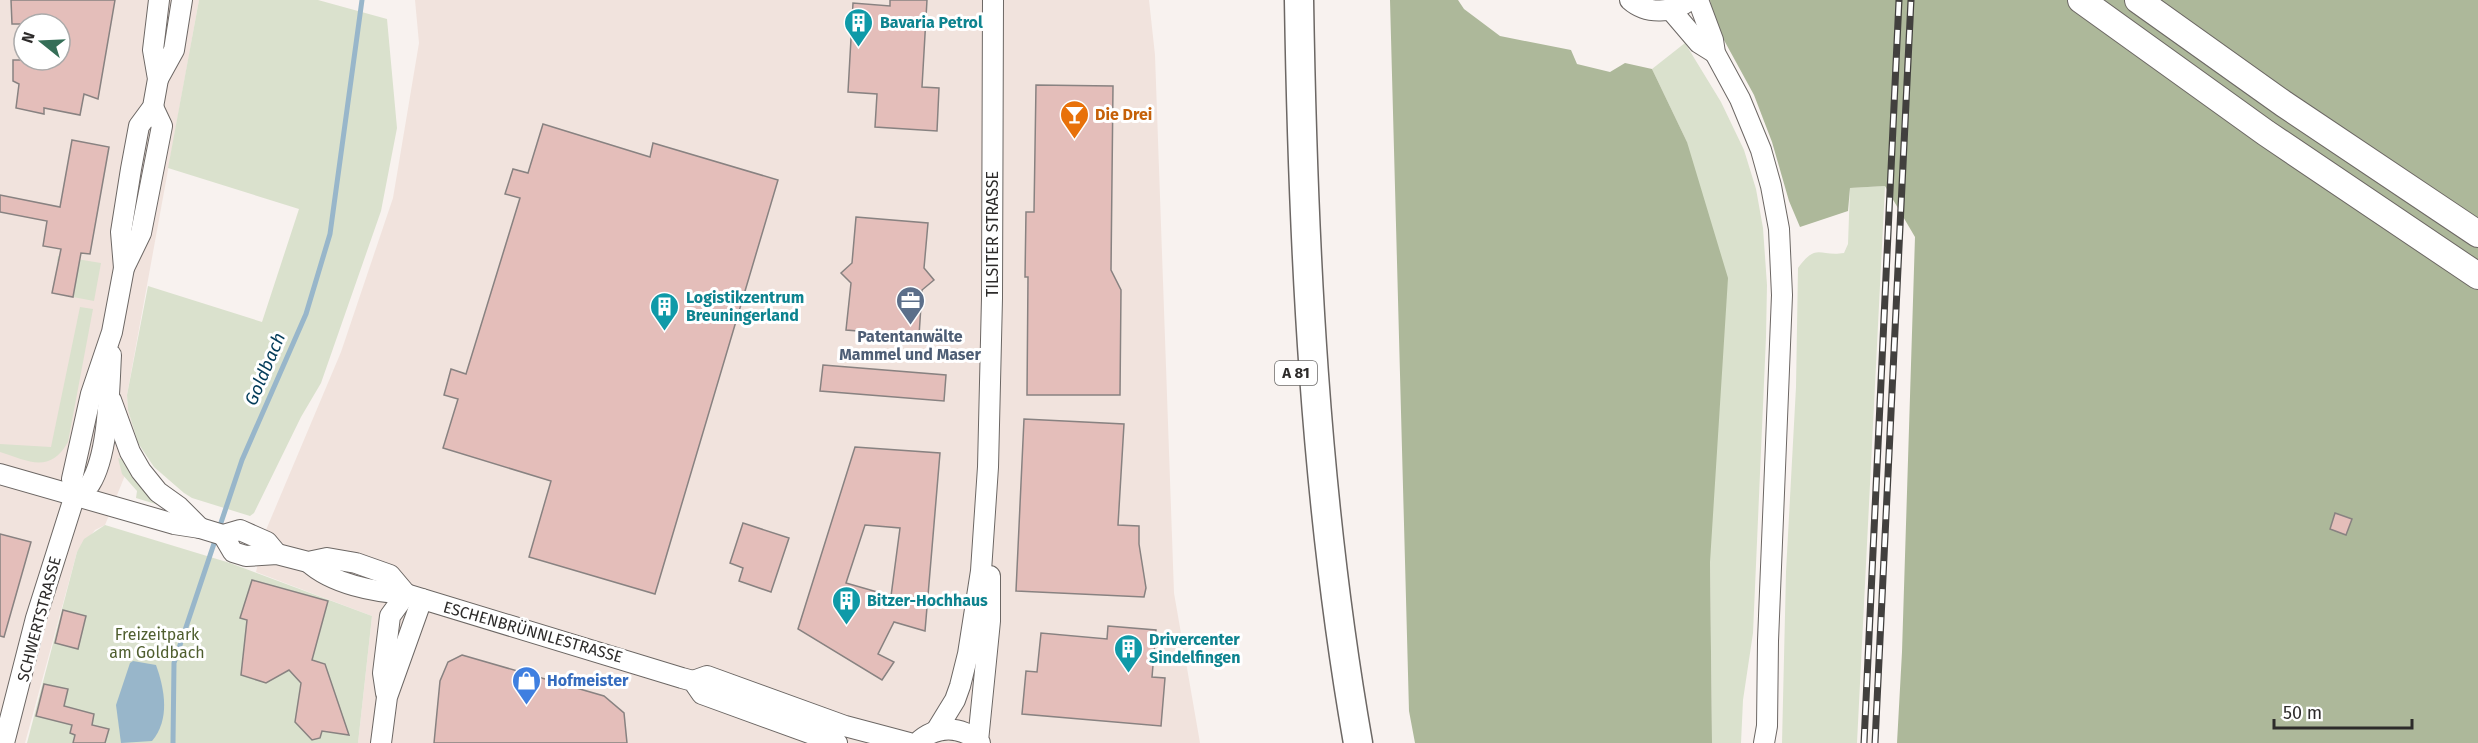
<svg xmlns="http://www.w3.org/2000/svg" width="2478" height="743" font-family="'Fira Sans',sans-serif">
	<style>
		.built { fill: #f1e3dd; fill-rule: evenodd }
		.green { fill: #dae1cd }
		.forest { fill: #adb89a }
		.water { fill: #98b6ca }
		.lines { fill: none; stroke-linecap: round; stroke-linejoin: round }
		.stream { stroke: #98b6ca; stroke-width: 5 }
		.building { fill: #e4beba; stroke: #888281; stroke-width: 1.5; fill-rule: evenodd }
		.minor-casing { stroke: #6c6764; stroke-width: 22 }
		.major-casing { stroke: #6c6764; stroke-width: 28 }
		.highway-casing { stroke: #6c6764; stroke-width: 31 }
		.minor { stroke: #fff; stroke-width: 20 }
		.major { stroke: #fff; stroke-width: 26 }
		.highway { stroke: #fff; stroke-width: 28 }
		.rail-casing { stroke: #42403e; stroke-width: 7 }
		.rail { stroke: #fff; stroke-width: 4.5; stroke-dasharray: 14; stroke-linecap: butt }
		.labels { text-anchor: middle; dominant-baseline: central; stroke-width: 6; stroke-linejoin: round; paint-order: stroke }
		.shield { fill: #fff; stroke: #6c6b6a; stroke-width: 1.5 }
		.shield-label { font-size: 15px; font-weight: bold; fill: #2d2b2a }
		.culture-label { font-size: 16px; font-weight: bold; fill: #0d838f; stroke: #fff; text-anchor: start }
		.food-label { font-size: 16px; font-weight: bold; fill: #c56008; stroke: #fff; text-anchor: start }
		.street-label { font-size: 16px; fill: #2d2b2a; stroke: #fff }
		.service-label { font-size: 16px; font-weight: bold; fill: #4e5e75; stroke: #fff }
		.park-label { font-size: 16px; fill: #4f5e2e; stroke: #fff }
		.shop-label { font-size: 16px; font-weight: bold; fill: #366cbe; stroke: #fff; text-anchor: start }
		.water-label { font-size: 18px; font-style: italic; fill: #033c5a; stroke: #fff }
	</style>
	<rect width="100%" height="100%" fill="#f8f2ef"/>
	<g class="built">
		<path d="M 0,0 L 199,0 L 127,395 L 128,410 L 138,443 L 105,525 L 95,530 L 77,552 L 25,743 L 0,743 ZM 24,24 L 60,24 L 60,60 L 24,60 Z"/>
		<polygon points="415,0 1149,0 1155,55 1174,593 1200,743 358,743 372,616 256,572 266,530 341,352 393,198 419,43"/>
	</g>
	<g class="green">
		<polygon points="199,0 318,0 387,19 397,128 381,211 321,383 301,417 254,513 250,516 192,498 184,493 154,467 138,443 128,410 127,395 148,286 262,322 299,209 168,168"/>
		<polygon points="1685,43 1721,102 1744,150 1756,189 1763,228 1767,285 1766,337 1753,633 1743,700 1741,743 1712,743 1710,562 1687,142 1652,69"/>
		<path d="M 1885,186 L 1857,743 L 1782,743 L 1786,572 L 1796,387 L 1798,268 C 1817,242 1819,257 1844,253 L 1848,244 L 1850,188 Z"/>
		<polygon points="58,256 101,263 94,301 73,297 78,265 57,261"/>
		<path d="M 80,307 L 93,309 L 68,442 C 50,474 28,461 0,452 L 0,444 L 51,447 Z"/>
		<polygon points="118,458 128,461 162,506 136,498 137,491 122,474"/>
		<polygon points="105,525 230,563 372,616 358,743 27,743 77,552 84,539"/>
	</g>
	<g class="forest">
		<polygon points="1390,0 1458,0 1464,9 1500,36 1571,50 1577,64 1610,72 1625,63 1652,69 1687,142 1728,278 1710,562 1712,743 1415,743 1409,711"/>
		<polygon points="1710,0 2478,0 2478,743 1897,743 1902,652 1915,237 1885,186 1850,188 1848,211 1800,227 1789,201 1772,142 1754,95 1713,20"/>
	</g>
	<path class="water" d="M 133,661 L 156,665 C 165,690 170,720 152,741 L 121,743 L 116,705 L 130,663 Z"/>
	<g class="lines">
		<polyline class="stream" points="173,743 174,663 242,460 306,314 330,234 362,0"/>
	</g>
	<g class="building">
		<polygon points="11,0 115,0 98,99 84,94 80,115 44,108 44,114 16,108 19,84 13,81 13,60 60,60 60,24 12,24"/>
		<polygon points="890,0 927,0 922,87 939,88 937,131 875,127 877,94 848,92 853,3 890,6"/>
		<polygon points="1036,85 1113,86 1111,270 1121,290 1120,395 1027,395 1028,277 1025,277 1026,212 1034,212"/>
		<polygon points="543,124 650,157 653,143 778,180 655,594 529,557 551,481 443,448 458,399 444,395 451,369 466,374 520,198 505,194 513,169 528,173"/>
		<polygon points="72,140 109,147 90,254 81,253 73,297 52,293 61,249 43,246 47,221 0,212 0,195 60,207"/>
		<polygon points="856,217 928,223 924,268 934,280 922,290 919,336 846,330 851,283 841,273 852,263"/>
		<polygon points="823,365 946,375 944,401 820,391"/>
		<polygon points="1024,419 1124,424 1118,525 1139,526 1139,544 1146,588 1144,597 1016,591"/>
		<path d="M 855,447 L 940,453 L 925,631 L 894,622 L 878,654 L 894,662 L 882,680 L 798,629 ZM 865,525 L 900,528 L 891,596 L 846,583 Z"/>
		<polygon points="2335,513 2352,519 2346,535 2330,529"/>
		<polygon points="743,523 789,538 771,592 739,581 743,568 730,563"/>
		<polygon points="0,534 31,542 4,637 0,636"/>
		<polygon points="252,580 328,601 312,660 325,664 349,735 322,731 320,738 312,740 295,722 301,683 289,670 266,683 241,675 247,620 240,618"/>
		<polygon points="63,610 86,616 78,649 55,643"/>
		<polygon points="1108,626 1156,630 1152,677 1165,678 1161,726 1022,714 1026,671 1037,672 1041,633 1107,639"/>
		<polygon points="462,655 604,696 624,713 627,743 434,743 440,681 448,662"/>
		<polygon points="44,684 68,689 64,706 94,714 92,725 109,729 105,743 73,743 75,735 70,733 72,725 36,716"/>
	</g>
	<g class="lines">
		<defs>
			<g id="minor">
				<path d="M 1630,0 C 1647,15 1673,13 1690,0"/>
				<polyline points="1698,0 1713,40 1715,53 1740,99 1761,150 1771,186 1779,229 1782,295 1768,641 1767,726 1764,743"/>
				<polyline points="1670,9 1699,43 1715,53"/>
				<polyline points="158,79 174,50 182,0"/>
				<polyline points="124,268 121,232 131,169 139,126 153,107 158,79 153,50 159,0"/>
				<polyline points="111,400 130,452 141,471 158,492 179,507 200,528"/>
				<polyline points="0,474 174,524 200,528 223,535 240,530 267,542 277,554"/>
				<path d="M 75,495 C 80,492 87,488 90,484 C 109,454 109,390 111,355"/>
				<polyline points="223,535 233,552 246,556 277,554 308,562 327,558 356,563 390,575 406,594"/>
				<path d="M 308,562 C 332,584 374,592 406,594 L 682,678 L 693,681 L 702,694 L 837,743"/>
				<polyline points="693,681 707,676 845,726 909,743"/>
				<polyline points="386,693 383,673 390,616 406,594"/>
				<polyline points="936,731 955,700 960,686 968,654 981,571 988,467 992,298 993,0"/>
				<polyline points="978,741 990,621 990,576"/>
				<polyline points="4,743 36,618 75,495 72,479 91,394 112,332 124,268 141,233 162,126 153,107"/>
				<polyline points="381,743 387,697 422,599"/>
				<path d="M 917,743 C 936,725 961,725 980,743"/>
			</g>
			<g id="major">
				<polyline points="2081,0 2266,133 2478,276"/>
				<polyline points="2138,0 2284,104 2478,234"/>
			</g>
			<path id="highway" d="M 1299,0 C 1303,249 1315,498 1358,743"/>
		</defs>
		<use href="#minor" class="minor-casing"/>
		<use href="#major" class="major-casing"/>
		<use href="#highway" class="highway-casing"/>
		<use href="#minor" class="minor"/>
		<use href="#major" class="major"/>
		<use href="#highway" class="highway"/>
		<defs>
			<g id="rail">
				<polyline points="1864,743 1899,0"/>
				<polyline points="1875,743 1911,0"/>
			</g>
		</defs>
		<use href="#rail" class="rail-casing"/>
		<use href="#rail" class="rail"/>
	</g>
	<defs>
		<symbol id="building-pin" viewBox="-11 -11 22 30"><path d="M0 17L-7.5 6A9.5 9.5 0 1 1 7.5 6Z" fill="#0f9aa8" stroke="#fff"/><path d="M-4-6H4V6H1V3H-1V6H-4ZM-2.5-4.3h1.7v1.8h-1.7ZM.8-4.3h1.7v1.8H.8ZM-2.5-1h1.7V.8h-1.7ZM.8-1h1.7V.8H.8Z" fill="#fff"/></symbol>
		<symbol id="bar-pin" viewBox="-11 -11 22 30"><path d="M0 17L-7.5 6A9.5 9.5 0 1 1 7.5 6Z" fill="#e8710a" stroke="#fff"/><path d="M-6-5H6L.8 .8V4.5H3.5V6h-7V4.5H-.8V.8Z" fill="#fff"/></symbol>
		<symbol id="office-pin" viewBox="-11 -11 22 30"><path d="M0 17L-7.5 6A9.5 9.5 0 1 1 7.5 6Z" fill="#5c6f8a" stroke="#fff"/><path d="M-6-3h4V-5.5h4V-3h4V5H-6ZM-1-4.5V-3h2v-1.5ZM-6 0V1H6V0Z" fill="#fff"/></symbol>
		<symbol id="shop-pin" viewBox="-11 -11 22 30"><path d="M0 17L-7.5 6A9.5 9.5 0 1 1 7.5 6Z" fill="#3f7fe0" stroke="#fff"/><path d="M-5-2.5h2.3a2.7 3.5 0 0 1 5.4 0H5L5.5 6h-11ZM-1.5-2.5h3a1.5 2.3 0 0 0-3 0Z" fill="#fff"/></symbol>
	</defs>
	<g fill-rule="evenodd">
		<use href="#building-pin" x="842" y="6" width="33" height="45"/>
		<use href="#bar-pin" x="1058" y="98" width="33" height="45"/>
		<use href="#office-pin" x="894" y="284" width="33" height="45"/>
		<use href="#building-pin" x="648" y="290" width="33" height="45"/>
		<use href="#building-pin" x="830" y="584" width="33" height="45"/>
		<use href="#building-pin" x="1112" y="632" width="33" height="45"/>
		<use href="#shop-pin" x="510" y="664" width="33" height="45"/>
	</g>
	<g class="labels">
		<rect class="shield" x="1275" y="361" width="42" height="24" rx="4.5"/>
		<g class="shield-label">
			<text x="1296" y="373">A 81</text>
		</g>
		<g class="culture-label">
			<text x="880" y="22">Bavaria Petrol</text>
			<text x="686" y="297">Logistikzentrum<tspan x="686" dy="18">Breuningerland</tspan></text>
			<text x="867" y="600">Bitzer-Hochhaus</text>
			<text x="1149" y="639">Drivercenter<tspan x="1149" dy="18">Sindelfingen</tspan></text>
		</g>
		<g class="food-label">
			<text x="1095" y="114">Die Drei</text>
		</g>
		<g class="street-label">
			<text transform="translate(992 234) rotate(-90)">TILSITER STRASSE</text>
			<text transform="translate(39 619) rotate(-75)">SCHWERTSTRASSE</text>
			<text transform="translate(533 632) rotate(16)">ESCHENBRÜNNLESTRASSE</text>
		</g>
		<g class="service-label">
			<text x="910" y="336">Patentanwälte<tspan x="910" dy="18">Mammel und Maser</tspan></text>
		</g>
		<g class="park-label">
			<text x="157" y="634">Freizeitpark<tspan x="157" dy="18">am Goldbach</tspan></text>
		</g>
		<g class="shop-label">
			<text x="547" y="680">Hofmeister</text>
		</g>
		<g class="water-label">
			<text transform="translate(265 369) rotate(-67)">Goldbach</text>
		</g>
	</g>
	<g transform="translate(42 42) rotate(288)"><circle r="28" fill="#ffffff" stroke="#abaaaa" stroke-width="1.5"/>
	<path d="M0-4.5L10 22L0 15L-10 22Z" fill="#356e57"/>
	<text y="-9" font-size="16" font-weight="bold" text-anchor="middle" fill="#2d2b2a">N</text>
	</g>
	<path d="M2274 719v9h138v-9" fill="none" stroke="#2d2b2a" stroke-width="3"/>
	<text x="2283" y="719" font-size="18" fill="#2d2b2a" stroke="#ffffff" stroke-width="4.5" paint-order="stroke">50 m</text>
</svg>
